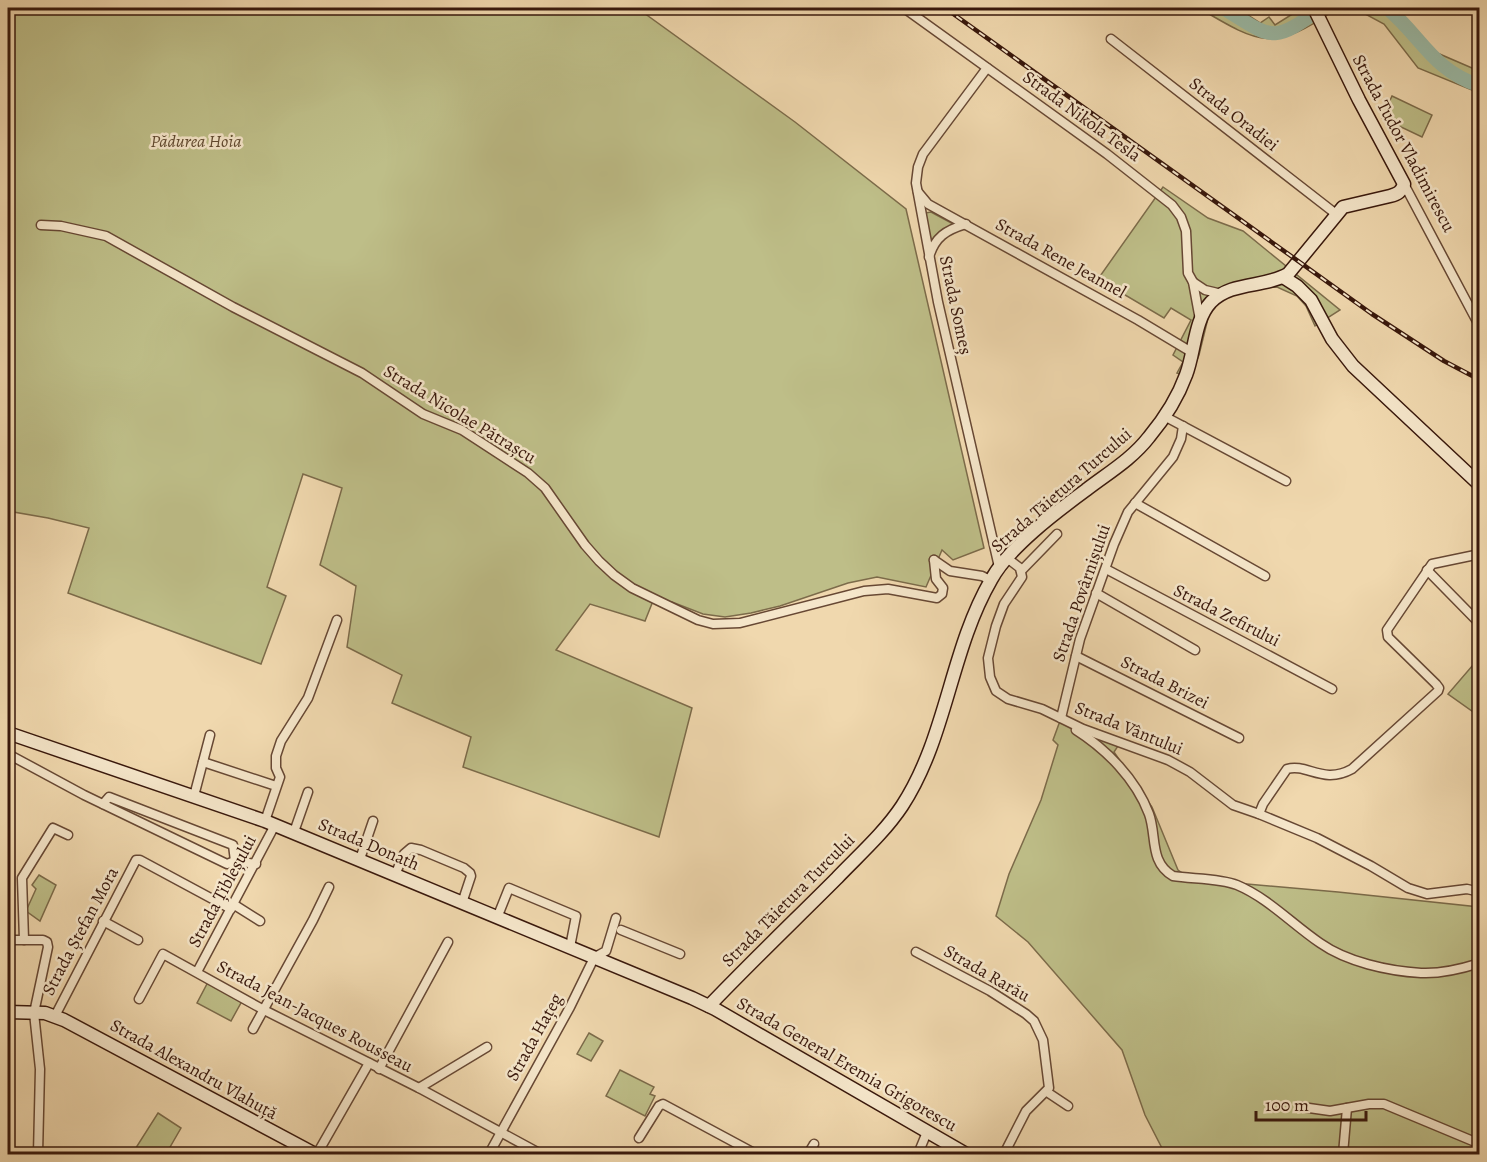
<svg xmlns="http://www.w3.org/2000/svg" width="1487" height="1162" font-family="Alegreya,serif">
	<style>
		.green { fill: #bebe88; stroke: #7c6b4a; stroke-width: 1.5 }
		.lines { fill: none; stroke-linecap: round; stroke-linejoin: round }
		.river { stroke: #9bbaa6; stroke-width: 14 }
		.street-casing { stroke: #674834; stroke-width: 11 }
		.secondary-casing { stroke: #39180c; stroke-width: 15 }
		.street { stroke: #f5e6ca; stroke-width: 8 }
		.secondary { stroke: #f5e6ca; stroke-width: 12 }
		.rail-casing { stroke: #39180c; stroke-width: 4.5 }
		.rail { stroke: #f5e6ca; stroke-width: 2; stroke-dasharray: 7; stroke-linecap: butt }
		.labels { text-anchor: middle; dominant-baseline: central; stroke-width: 5; stroke-linejoin: round; paint-order: stroke }
		.street-label { font-size: 18px; fill: #39180c; stroke: #f5e6ca }
		.park-label { font-size: 18px; font-style: italic; fill: #614a31; stroke: #f5e6ca }
	</style>
	<rect width="100%" height="100%" fill="#f0d8ae"/>
	<filter id="stains"><feTurbulence type="fractalNoise" baseFrequency=".00333" numOctaves="4"/><feColorMatrix values="0 0 0 0 .2 0 0 0 0 .09 0 0 0 0 .02 0 0 0 .5 -.17"/></filter>
	<radialGradient id="worn" r=".72"><stop offset=".6" stop-color="#630" stop-opacity="0"/><stop offset="1" stop-color="#630" stop-opacity=".3"/></radialGradient>
	<g class="green">
		<polygon points="8,8 637,8 795,122 906,209 984,548 953,560 942,550 926,587 877,577 848,583 780,606 751,613 725,617 703,614 672,602 653,601 645,621 590,604 556,650 692,708 659,837 463,767 471,737 392,703 402,675 347,647 356,586 320,565 342,488 303,474 267,587 286,596 261,664 68,593 89,528 48,518 8,511"/>
		<path d="M 1199,8 L 1237,8 L 1260,23 L 1269,17 L 1275,25 L 1302,8 L 1394,8 L 1435,52 L 1479,71 L 1479,93 L 1418,68 L 1384,24 L 1358,10 L 1344,13 L 1336,9 C 1274,52 1261,45 1199,8 Z"/>
		<polygon points="1392,96 1432,115 1422,137 1382,118"/>
		<polygon points="1163,187 1208,218 1243,231 1340,310 1315,326 1306,306 1297,296 1277,287 1244,288 1232,293 1210,310 1199,355 1190,377 1177,373 1183,362 1173,355 1191,320 1171,308 1164,318 1098,279"/>
		<polygon points="931,212 957,226 934,243 931,240 925,213"/>
		<polygon points="1479,658 1479,716 1448,694"/>
		<polygon points="1060,721 1074,730 1118,746 1114,752 1152,807 1178,870 1191,879 1338,892 1479,907 1479,1154 1165,1154 1145,1115 1122,1050 1028,942 996,916 1009,874 1041,800 1058,745 1053,740"/>
		<polygon points="39,875 56,885 40,921 26,911 36,889 32,885"/>
		<polygon points="208,982 242,1001 231,1021 197,1003"/>
		<polygon points="589,1033 603,1041 591,1061 577,1054"/>
		<polygon points="620,1070 654,1087 650,1094 655,1096 645,1116 606,1096"/>
		<polygon points="158,1113 181,1128 166,1154 132,1154"/>
	</g>
	<g class="lines">
		<g class="river">
			<path d="M 1223,8 C 1272,38 1272,45 1321,8"/>
			<path d="M 1387,8 C 1422,37 1431,69 1480,86"/>
		</g>
		<defs>
			<g id="street">
				<polyline points="904,8 1107,154 1172,205 1181,217 1186,231 1188,273 1193,282 1200,320"/>
				<polyline points="1111,39 1336,214"/>
				<polyline points="987,68 923,154 918,167 916,183 938,302 999,567"/>
				<polyline points="1404,184 1480,327"/>
				<polyline points="918,192 928,204 1138,320 1193,353"/>
				<polyline points="41,225 61,226 106,236 233,307 362,373 423,414 462,430 528,473 545,488 585,545 599,561 614,575 632,588 698,620 713,624 740,623 864,591 888,589 937,598 942,594 943,588 936,579 934,560"/>
				<path d="M 929,257 C 935,237 946,230 966,224"/>
				<polyline points="1193,282 1205,290 1222,294"/>
				<polyline points="1164,416 1286,481"/>
				<polyline points="1135,503 1265,576"/>
				<polyline points="1007,558 1020,568 1022,577 1004,604 996,626 988,658 990,677 996,691 1008,699 1042,709 1083,729 1168,760 1190,772 1233,805 1259,814 1317,838 1371,866 1408,888 1427,894 1467,889 1480,892"/>
				<polyline points="934,560 950,571 982,576 990,580"/>
				<polyline points="1106,569 1332,689"/>
				<polyline points="1427,570 1480,624"/>
				<polyline points="1021,571 1057,534"/>
				<polyline points="1096,593 1195,650"/>
				<polyline points="1076,656 1239,738"/>
				<polyline points="1061,718 1080,639 1114,544 1128,512 1173,457 1181,439 1183,426"/>
				<path d="M 1076,730 C 1106,749 1136,779 1149,814 C 1157,836 1149,862 1173,876 C 1191,879 1220,878 1237,885 C 1268,898 1292,924 1320,943 C 1347,962 1388,971 1421,973 C 1440,974 1461,969 1480,963"/>
				<polyline points="8,754 84,795 227,864 235,861 256,864"/>
				<polyline points="203,762 276,786"/>
				<polyline points="194,796 210,735"/>
				<polyline points="103,804 109,797 233,845 235,861"/>
				<path d="M 1259,814 L 1263,804 L 1287,769 C 1307,763 1323,785 1352,769 L 1438,691 L 1439,688 L 1436,684 L 1388,637 L 1387,630 L 1432,564 L 1480,554"/>
				<polyline points="265,821 280,777 276,768 276,756 281,741 308,698 337,620"/>
				<polyline points="294,832 308,792"/>
				<polyline points="360,859 373,821"/>
				<polyline points="395,875 404,854 411,848 421,850 464,868 470,873 471,876 462,903"/>
				<polyline points="233,904 260,921"/>
				<polyline points="497,918 509,888 576,916 570,947"/>
				<polyline points="103,921 138,940"/>
				<polyline points="621,930 680,954"/>
				<polyline points="8,940 43,940 47,942 48,947 34,1013 40,1069 38,1154"/>
				<polyline points="24,940 22,878 53,828 68,835"/>
				<polyline points="916,952 990,991 1026,1014 1034,1021 1043,1040 1049,1088 1026,1111 1004,1154"/>
				<polyline points="197,972 275,825"/>
				<polyline points="139,999 163,954 264,1010 419,1088 541,1154"/>
				<polyline points="55,1016 136,860 140,860 231,909"/>
				<polyline points="253,1029 313,920 329,887"/>
				<polyline points="379,1069 448,942"/>
				<polyline points="419,1088 487,1047"/>
				<polyline points="1047,1092 1068,1106"/>
				<polyline points="1302,1107 1330,1111 1369,1104 1384,1104 1480,1144"/>
				<polyline points="639,1138 659,1106 663,1104 756,1154"/>
				<polyline points="317,1154 369,1063"/>
				<polyline points="489,1154 570,1007 592,962 595,957 606,951 616,918"/>
				<polyline points="808,1154 814,1144"/>
				<polyline points="918,1154 927,1132"/>
				<polyline points="1343,1154 1347,1108"/>
			</g>
			<g id="secondary">
				<polyline points="1283,277 1297,286 1311,300 1332,339 1353,366 1480,485"/>
				<polyline points="8,733 265,821 692,998 715,1009 966,1154"/>
				<path d="M 709,1006 C 751,962 794,921 837,878 C 859,855 884,833 902,806 C 947,737 950,651 991,580 C 1008,548 1056,512 1086,490 C 1108,473 1131,460 1149,437 C 1164,419 1178,397 1186,375 C 1195,352 1194,320 1211,302 C 1232,281 1264,288 1288,274 L 1343,207 L 1390,196 C 1398,194 1401,192 1404,184 L 1359,100 L 1314,8"/>
				<polyline points="8,1012 45,1013 64,1020 315,1154"/>
			</g>
		</defs>
		<use href="#street" class="street-casing"/>
		<use href="#secondary" class="secondary-casing"/>
		<use href="#street" class="street"/>
		<use href="#secondary" class="secondary"/>
		<defs>
			<polyline id="rail" points="945,8 1372,314 1444,361 1480,380"/>
		</defs>
		<use href="#rail" class="rail-casing"/>
		<use href="#rail" class="rail"/>
	</g>
	<g class="labels">
		<g class="street-label">
			<text transform="translate(1234 114) rotate(38)">Strada Oradiei</text>
			<text transform="translate(1082 116) rotate(36)">Strada Nikola Tesla</text>
			<text transform="translate(1404 143) rotate(62)">Strada Tudor Vladimirescu</text>
			<text transform="translate(1061 258) rotate(29)">Strada Rene Jeannel</text>
			<text transform="translate(956 305) rotate(78)">Strada Someș</text>
			<text transform="translate(460 414) rotate(31)">Strada Nicolae Pătrașcu</text>
			<text transform="translate(1061 490) rotate(-41)">Strada Tăietura Turcului</text>
			<text transform="translate(1081 593) rotate(-71)">Strada Povârnișului</text>
			<text transform="translate(1227 615) rotate(27)">Strada Zefirului</text>
			<text transform="translate(1165 682) rotate(27)">Strada Brizei</text>
			<text transform="translate(1129 728) rotate(22)">Strada Vântului</text>
			<text transform="translate(369 844) rotate(23)">Strada Donath</text>
			<text transform="translate(222 891) rotate(-62)">Strada Țibleșului</text>
			<text transform="translate(788 900) rotate(-45)">Strada Tăietura Turcului</text>
			<text transform="translate(80 931) rotate(-62)">Strada Ștefan Mora</text>
			<text transform="translate(987 973) rotate(30)">Strada Rarău</text>
			<text transform="translate(315 1016) rotate(28)">Strada Jean-Jacques Rousseau</text>
			<text transform="translate(534 1037) rotate(-61)">Strada Hațeg</text>
			<text transform="translate(847 1064) rotate(30)">Strada General Eremia Grigorescu</text>
			<text transform="translate(194 1069) rotate(29)">Strada Alexandru Vlahuță</text>
		</g>
		<g class="park-label">
			<text x="196" y="141">Pădurea Hoia</text>
		</g>
	</g>
	<rect width="1487" height="1162" fill="none" stroke="#f0d8ae" stroke-width="30"/>
	<rect x="9" y="9" width="1469" height="1144" fill="none" stroke="#39180c" stroke-width="3"/>
	<rect x="15" y="15" width="1457" height="1132" fill="none" stroke="#39180c" stroke-width="1.5"/>
	<path d="M1256 1111v9h110v-9" fill="none" stroke="#39180c" stroke-width="3"/>
	<text x="1265" y="1111" font-size="18" fill="#39180c" stroke="#f5e6ca" stroke-width="4.5" paint-order="stroke">100 m</text>
	<rect width="100%" height="100%" filter="url(#stains)"/>
	<rect width="100%" height="100%" fill="url(#worn)"/>
</svg>
